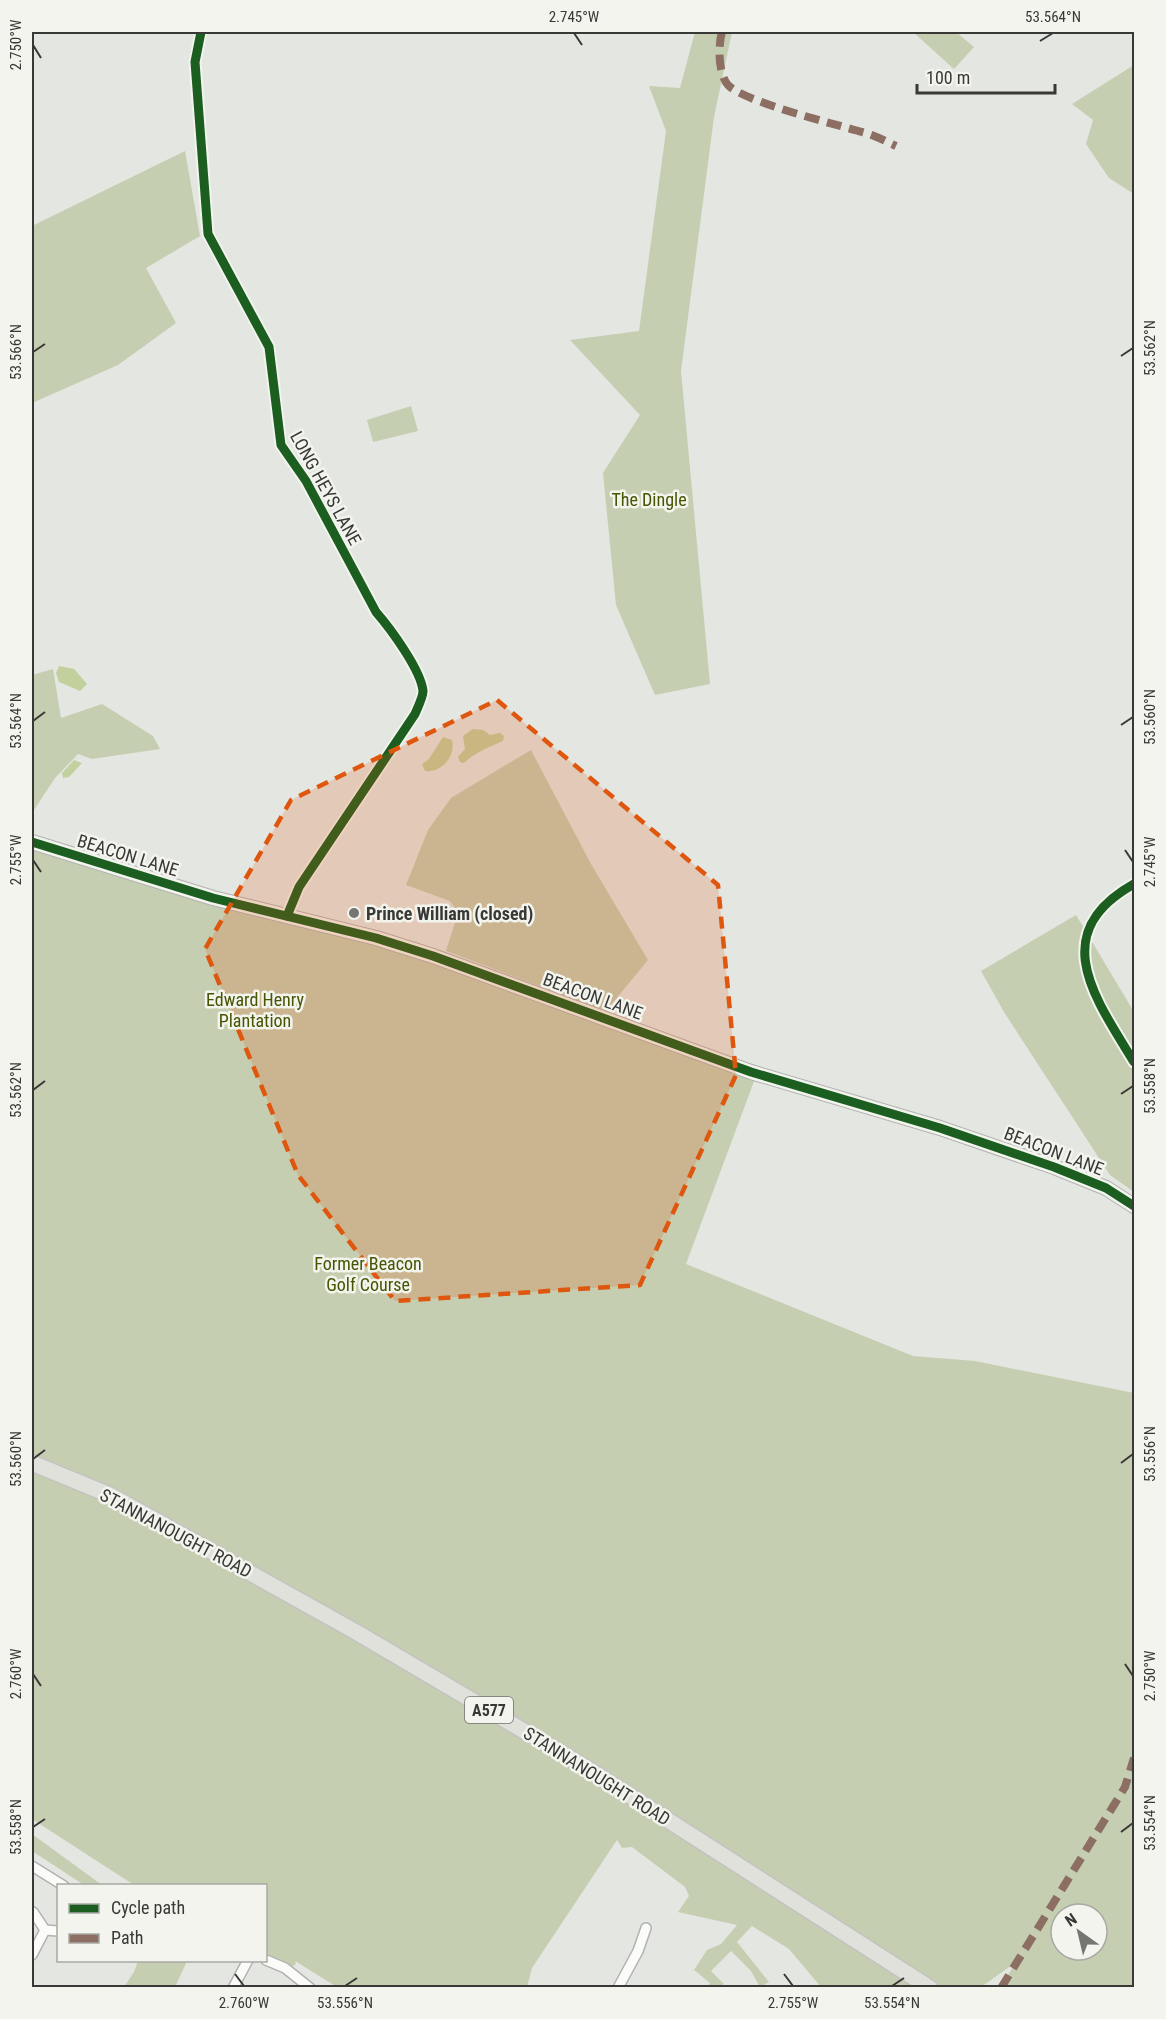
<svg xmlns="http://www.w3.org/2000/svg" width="1166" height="2019" font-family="'Roboto Condensed',sans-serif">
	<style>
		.green { fill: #c6ceb1; fill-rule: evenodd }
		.water { fill: #c2d09e }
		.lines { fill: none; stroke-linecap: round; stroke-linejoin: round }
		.street-casing { stroke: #b2b3b0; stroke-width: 12 }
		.secondary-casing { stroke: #b2b3b0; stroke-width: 16 }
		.primary-casing { stroke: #c2c3c1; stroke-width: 18 }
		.street { stroke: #fbfbfa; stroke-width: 9 }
		.secondary { stroke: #edeeea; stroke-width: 14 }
		.primary { stroke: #e0e1db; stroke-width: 15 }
		.quiet { stroke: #8d6e63; stroke-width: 8; stroke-dasharray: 15 8; stroke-linecap: butt }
		.cycleway-casing { stroke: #f2f4ed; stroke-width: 13 }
		.cycleway { stroke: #1b5e20; stroke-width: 9 }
		.marked { fill: #df570e; fill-opacity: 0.2; stroke: #df570e; stroke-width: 4.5; stroke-dasharray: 12 8; stroke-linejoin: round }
		.ticks { fill: none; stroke: #383936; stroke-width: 2 }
		.poi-dot { fill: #747672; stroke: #f2f4ed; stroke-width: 2 }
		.labels { text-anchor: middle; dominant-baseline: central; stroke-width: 5; stroke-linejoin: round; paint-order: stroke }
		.shield { fill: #f2f4ed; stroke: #70716d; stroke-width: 1.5 }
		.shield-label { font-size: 16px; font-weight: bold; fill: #383936 }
		.street-label { font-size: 18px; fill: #383936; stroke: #f2f4ed }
		.park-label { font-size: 18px; fill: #465503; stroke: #f2f4ed }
		.poi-label { font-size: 18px; font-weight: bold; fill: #383936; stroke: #f2f4ed; text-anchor: start }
		.neatline { fill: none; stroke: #383936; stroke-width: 2 }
		.ticks-label { font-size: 15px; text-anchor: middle; fill: #383936 }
	</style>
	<rect width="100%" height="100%" fill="#e4e6e1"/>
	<g class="green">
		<polygon points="695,32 732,32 714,117 681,371 710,684 655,695 616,605 603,473 640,415 570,340 639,331 666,131 649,86 680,88"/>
		<polygon points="913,32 956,32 974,47 954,69"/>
		<polygon points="1134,65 1134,194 1109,178 1086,144 1093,120 1072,104"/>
		<polygon points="185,151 200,236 146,268 176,323 118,365 32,403 32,226"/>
		<polygon points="411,406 418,431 373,442 367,420"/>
		<polygon points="53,669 61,718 102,704 153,736 160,749 92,759 78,754 55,778 32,813 32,675"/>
		<polygon points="531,750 591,864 648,960 606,1011 446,951 458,913 450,901 406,885 428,830 451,798"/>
		<path d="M 32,842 L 373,942 L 759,1068 L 686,1264 L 913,1356 L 975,1361 L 1134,1393 L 1134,1987 L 1001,1987 L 1015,1963 L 981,1987 L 821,1987 L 789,1949 L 752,1926 L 737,1942 L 769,1982 L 760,1987 L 751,1971 L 731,1951 L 711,1971 L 724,1984 L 719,1987 L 707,1987 L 710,1983 L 694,1970 L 707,1950 L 721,1944 L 737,1925 L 678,1912 L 689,1896 L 685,1887 L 632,1847 L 622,1848 L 617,1840 L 532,1968 L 527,1987 L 337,1987 L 295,1961 L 296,1964 L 291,1967 L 266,1958 L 266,1886 L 134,1885 L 32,1819 ZM 1061,1914 L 1097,1914 L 1097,1950 L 1061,1950 Z"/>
		<polygon points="1076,915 1134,1012 1134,1192 1110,1175 1004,1012 981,971"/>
		<polygon points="32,1834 102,1885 84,1885 32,1851"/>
		<polygon points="138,1961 138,1960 187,1961 175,1987 124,1987 134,1972"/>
	</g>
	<g class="water">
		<polygon points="59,666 74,669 87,684 80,691 59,682 56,673"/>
		<path d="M 473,729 L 483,730 L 490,735 L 500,733 L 504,736 L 503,741 C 491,746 474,753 464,763 L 460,762 L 458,757 L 465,749 L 463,736 Z"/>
		<path d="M 443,737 L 452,740 C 456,757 441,773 425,771 L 422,764 L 429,759 Z"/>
		<polygon points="74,760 82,763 69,777 63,778 62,773"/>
	</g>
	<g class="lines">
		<defs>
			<g id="street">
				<path d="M 201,32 L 195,62 L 208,234 L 269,347 L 281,445 L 306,481 L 376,612 C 390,628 421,670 423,691 C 423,697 418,707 415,714 L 299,887 L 287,916"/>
				<path d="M 1134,884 C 1046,933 1095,998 1134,1062"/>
				<polyline points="32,1866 64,1886"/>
				<polyline points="33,1912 45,1930 58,1931"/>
				<polyline points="32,1955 45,1930"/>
				<polyline points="266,1960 285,1968 310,1988"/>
				<polyline points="233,1988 248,1960"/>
				<polyline points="618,1988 638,1951 646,1928"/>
			</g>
			<polyline id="secondary" points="32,842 213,898 376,938 433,956 751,1072 940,1128 1054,1167 1106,1188 1134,1206"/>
			<polyline id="primary" points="32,1463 112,1496 356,1632 585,1767 930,1988"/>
		</defs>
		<use href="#street" class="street-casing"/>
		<use href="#secondary" class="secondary-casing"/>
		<use href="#primary" class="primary-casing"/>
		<use href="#street" class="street"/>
		<use href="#secondary" class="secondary"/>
		<use href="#primary" class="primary"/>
		<g class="quiet">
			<path d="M 722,32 C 718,45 718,74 728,85 C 744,102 835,124 862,132 C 874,135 885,141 896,146"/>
			<polyline points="1001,1988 1125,1787 1134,1758"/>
		</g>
		<defs>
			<g id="cycleway">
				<path d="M 201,32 L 195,62 L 208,234 L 269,347 L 281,445 L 306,481 L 376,612 C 390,628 421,670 423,691 C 423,697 418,707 415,714 L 299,887 L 287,916"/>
				<polyline points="32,842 213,898 376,938 433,956 751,1072 940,1128 1054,1167 1106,1188 1134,1206"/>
				<path d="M 1134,884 C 1046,933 1095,998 1134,1062"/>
			</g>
		</defs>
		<use href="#cycleway" class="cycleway-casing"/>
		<use href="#cycleway" class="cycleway"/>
	</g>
	<path class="marked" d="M 497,700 L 718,885 L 736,1075 L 640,1285 L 395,1301 L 298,1175 L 205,949 L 291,800 Z"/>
	<path class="ticks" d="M 574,33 L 582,45M 1040,41 L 1053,33M 33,45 L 41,58M 33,352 L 45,344M 1121,356 L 1133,348M 33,721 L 45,712M 1121,725 L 1133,717M 1125,850 L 1133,862M 33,860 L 41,872M 33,1090 L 45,1081M 1121,1094 L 1133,1086M 33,1459 L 45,1450M 1121,1463 L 1133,1454M 1125,1664 L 1133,1676M 33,1674 L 41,1686M 33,1827 L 45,1819M 1121,1832 L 1133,1823M 235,1974 L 244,1986M 784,1974 L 793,1986M 345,1986 L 357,1978M 892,1986 L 904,1978"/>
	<circle class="poi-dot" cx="354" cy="913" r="6"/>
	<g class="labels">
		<rect class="shield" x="465" y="1697" width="48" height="26" rx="4.5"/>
		<g class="shield-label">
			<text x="489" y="1710">A577</text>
		</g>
		<g class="street-label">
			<text transform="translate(326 488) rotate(61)">LONG HEYS LANE</text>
			<text transform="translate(128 855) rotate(17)">BEACON LANE</text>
			<text transform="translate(593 996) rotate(20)">BEACON LANE</text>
			<text transform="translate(1054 1151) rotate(21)">BEACON LANE</text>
			<text transform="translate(176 1533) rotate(28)">STANNANOUGHT ROAD</text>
			<text transform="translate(597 1776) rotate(32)">STANNANOUGHT ROAD</text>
		</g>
		<g class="park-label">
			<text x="649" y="499">The Dingle</text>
			<text x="255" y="999">Edward Henry<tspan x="255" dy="21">Plantation</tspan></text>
			<text x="368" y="1263">Former Beacon<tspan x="368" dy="21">Golf Course</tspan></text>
		</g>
		<g class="poi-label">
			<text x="366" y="913">Prince William (closed)</text>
		</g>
	</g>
	<rect width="1166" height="2019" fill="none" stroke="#f2f4ed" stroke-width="66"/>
	<rect x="57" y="1884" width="210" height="78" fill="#f2f4ed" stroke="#a8a9a4" stroke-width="1.5"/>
	<rect x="69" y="1904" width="30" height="9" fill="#1b5e20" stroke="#a8a9a4" stroke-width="1.5"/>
	<text x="111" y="1914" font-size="18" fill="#383936">Cycle path</text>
	<rect x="69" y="1934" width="30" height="9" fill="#8d6e63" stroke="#a8a9a4" stroke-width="1.5"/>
	<text x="111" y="1944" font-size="18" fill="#383936">Path</text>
	<g transform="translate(1079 1932) rotate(326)"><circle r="28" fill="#f2f4ed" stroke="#a8a9a4" stroke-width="1.5"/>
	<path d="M0-4.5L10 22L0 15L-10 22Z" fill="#747672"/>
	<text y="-9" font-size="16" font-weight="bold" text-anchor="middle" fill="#383936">N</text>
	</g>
	<path d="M917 84v9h138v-9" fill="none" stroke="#383936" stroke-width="3"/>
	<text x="926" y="84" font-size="18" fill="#383936" stroke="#f2f4ed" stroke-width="4.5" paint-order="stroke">100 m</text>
	<rect x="33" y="33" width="1100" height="1953" class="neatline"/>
	<g class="ticks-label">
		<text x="574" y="22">2.745°W</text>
		<text x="1053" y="22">53.564°N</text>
		<text transform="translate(16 45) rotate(-90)" y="5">2.750°W</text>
		<text transform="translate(1150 348) rotate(-90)" y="5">53.562°N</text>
		<text transform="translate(16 352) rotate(-90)" y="5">53.566°N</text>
		<text transform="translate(1150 717) rotate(-90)" y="5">53.560°N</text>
		<text transform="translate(16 721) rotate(-90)" y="5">53.564°N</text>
		<text transform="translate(16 860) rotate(-90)" y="5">2.755°W</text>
		<text transform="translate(1150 862) rotate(-90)" y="5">2.745°W</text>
		<text transform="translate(1150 1086) rotate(-90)" y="5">53.558°N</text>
		<text transform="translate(16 1090) rotate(-90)" y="5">53.562°N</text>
		<text transform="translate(1150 1454) rotate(-90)" y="5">53.556°N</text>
		<text transform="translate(16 1459) rotate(-90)" y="5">53.560°N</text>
		<text transform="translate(16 1674) rotate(-90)" y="5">2.760°W</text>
		<text transform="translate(1150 1676) rotate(-90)" y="5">2.750°W</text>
		<text transform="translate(1150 1823) rotate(-90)" y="5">53.554°N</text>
		<text transform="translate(16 1827) rotate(-90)" y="5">53.558°N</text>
		<text x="244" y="2008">2.760°W</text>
		<text x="345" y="2008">53.556°N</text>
		<text x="793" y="2008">2.755°W</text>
		<text x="892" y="2008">53.554°N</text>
	</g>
</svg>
